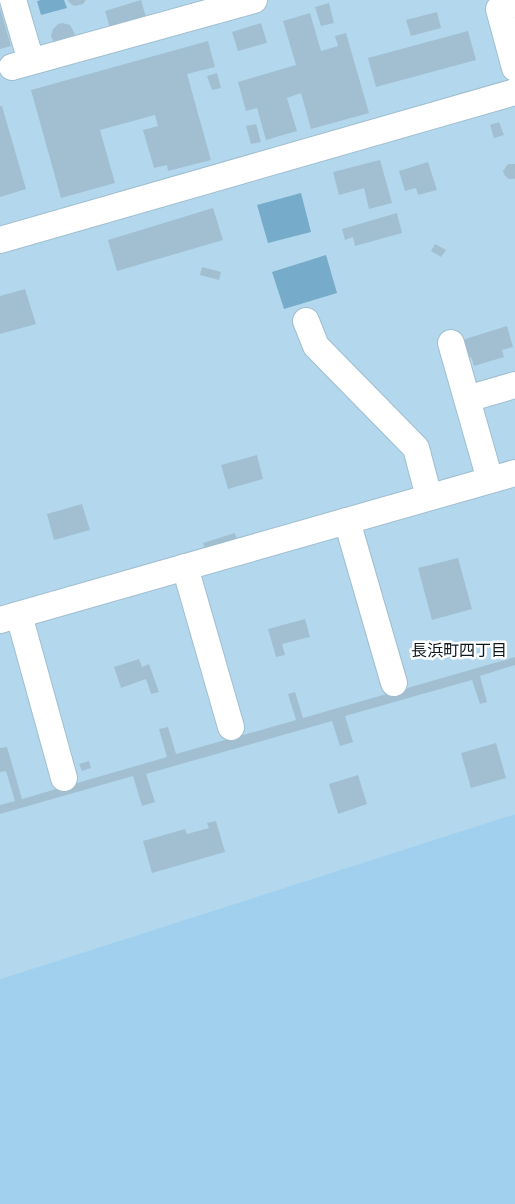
<svg xmlns="http://www.w3.org/2000/svg" width="515" height="1204" font-family="'Nunito Sans','Noto Sans JP',sans-serif">
	<style>
		.built { fill: #b3d8ee }
		.green { fill: #a0d0ed }
		.water { fill: #76abc9 }
		.building { fill: #a1bfd1 }
		.lines { fill: none; stroke-linecap: round; stroke-linejoin: round }
		.minor-casing { stroke: #a0bed0; stroke-width: 28 }
		.minor { stroke: #fff; stroke-width: 26 }
		.labels { text-anchor: middle; dominant-baseline: central; stroke-width: 5; stroke-linejoin: round; paint-order: stroke }
		.neighbourhood-label { font-size: 16px; fill: #0d181f; stroke: #fff }
	</style>
	<rect width="100%" height="100%" fill="#c7e6f8"/>
	<polygon class="built" points="0,0 515,0 515,814 0,979"/>
	<polygon class="green" points="515,814 515,1204 0,1204 0,979"/>
	<g class="water">
		<polygon points="41,0 64,0 67,8 41,15 37,1"/>
		<polygon points="301,193 311,232 268,243 257,205"/>
		<polygon points="326,255 337,293 284,309 272,272"/>
	</g>
	<g class="building">
		<polygon points="67,0 86,0 83,4 75,6 72,5"/>
		<polygon points="141,0 146,17 110,28 105,11"/>
		<polygon points="329,3 334,23 321,26 315,7"/>
		<polygon points="0,8 11,46 0,49"/>
		<polygon points="437,12 441,28 411,36 406,20"/>
		<polygon points="310,13 321,51 338,46 335,36 346,33 369,113 311,129 301,93 287,98 297,131 266,140 257,108 246,111 238,82 296,65 283,21"/>
		<polygon points="62,23 70,25 74,32 75,36 54,43 51,36 53,29 58,24"/>
		<polygon points="261,23 267,43 238,51 232,32"/>
		<polygon points="468,31 476,60 376,87 368,58"/>
		<polygon points="208,41 215,67 187,74 211,160 168,171 167,165 154,168 143,130 158,126 155,115 100,130 115,183 61,198 31,90"/>
		<polygon points="217,73 221,88 212,90 207,76"/>
		<polygon points="0,106 2,106 26,189 0,197"/>
		<polygon points="499,122 504,135 494,138 490,125"/>
		<polygon points="256,124 261,142 251,144 246,126"/>
		<polygon points="380,160 392,203 369,209 364,188 339,195 333,172"/>
		<polygon points="428,162 437,190 418,195 416,188 405,191 399,171"/>
		<polygon points="508,164 515,164 515,178 514,179 509,179 505,176 503,171"/>
		<polygon points="213,208 223,240 117,271 108,240"/>
		<polygon points="397,213 402,233 355,246 353,237 345,240 342,229"/>
		<polygon points="435,244 446,250 441,257 431,251"/>
		<polygon points="202,267 221,272 219,280 200,275"/>
		<polygon points="25,289 36,324 0,334 0,296"/>
		<polygon points="507,326 513,347 502,350 504,357 474,366 471,357 465,359 459,341"/>
		<polygon points="257,455 263,479 228,489 221,465"/>
		<polygon points="82,504 90,530 54,540 47,514"/>
		<polygon points="235,533 238,544 207,554 203,543"/>
		<polygon points="458,558 472,609 432,620 418,568"/>
		<polygon points="305,619 310,637 282,644 285,655 276,657 268,629"/>
		<polygon points="515,657 515,665 480,676 487,702 480,704 472,680 345,716 353,742 340,746 332,721 146,774 155,802 142,806 133,776 0,814 0,805 15,801 6,771 0,772 0,748 7,747 22,799 167,757 159,729 168,727 176,754 296,720 288,694 295,692 303,718"/>
		<polygon points="139,659 142,667 149,664 159,692 151,694 146,679 121,688 114,667"/>
		<polygon points="496,743 506,778 471,788 461,753"/>
		<polygon points="89,761 91,768 82,771 79,764"/>
		<polygon points="358,775 367,804 338,814 329,784"/>
		<polygon points="216,821 225,852 152,873 143,841 185,829 187,834 209,828 207,823"/>
	</g>
	<g class="lines">
		<defs>
			<g id="minor">
				<polyline points="13,0 31,61"/>
				<polyline points="515,4 499,9 515,68"/>
				<polyline points="12,67 254,0"/>
				<polyline points="0,240 515,92"/>
				<polyline points="306,321 316,346 416,448 429,497"/>
				<polyline points="451,343 490,480"/>
				<polyline points="467,399 515,385"/>
				<polyline points="347,521 394,683"/>
				<polyline points="185,567 231,727"/>
				<polyline points="19,615 64,778"/>
				<polyline points="0,620 515,473"/>
			</g>
		</defs>
		<use href="#minor" class="minor-casing"/>
		<use href="#minor" class="minor"/>
	</g>
	<g class="labels">
		<g class="neighbourhood-label">
			<text x="459" y="651">長浜町四丁目</text>
		</g>
	</g>
</svg>
